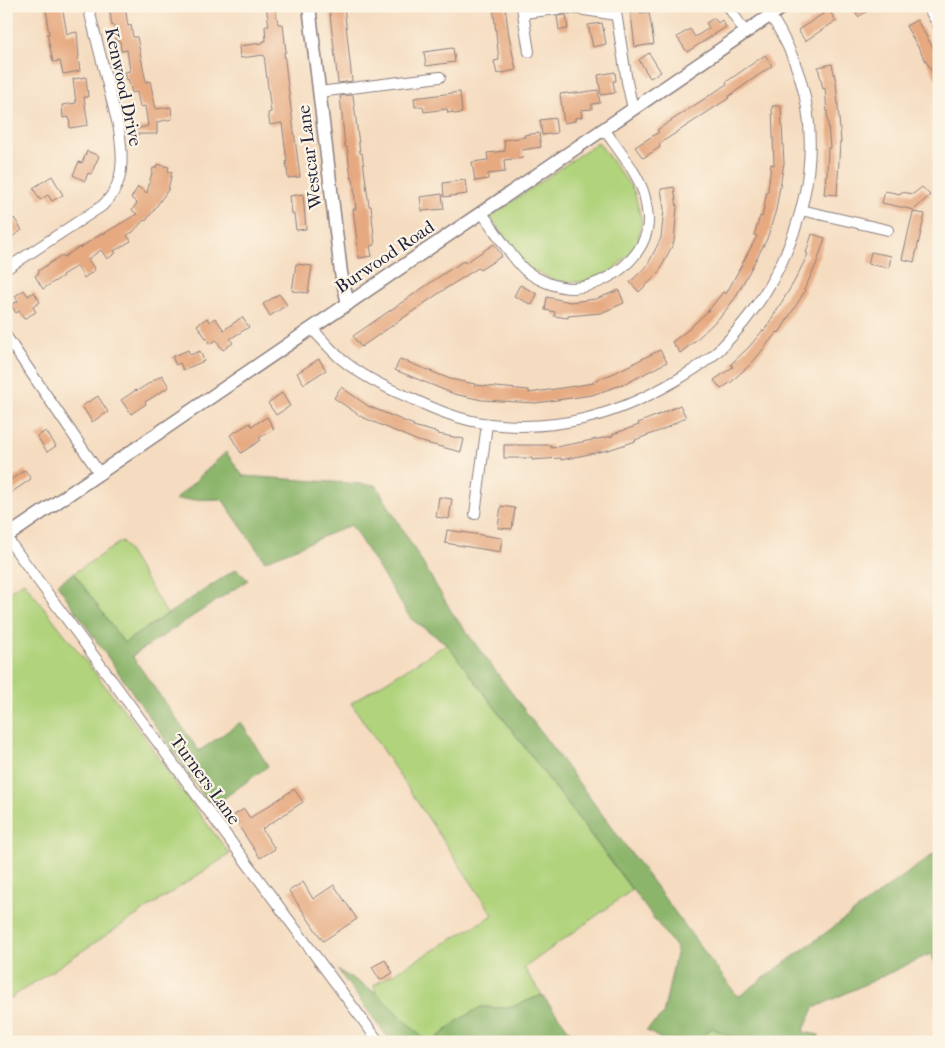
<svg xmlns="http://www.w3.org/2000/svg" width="945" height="1048" font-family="'IM FELL French Canon',serif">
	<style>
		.green { fill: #b0d37c; stroke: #697a5c }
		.forest { fill: #8cb56c; stroke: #576c54 }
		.building { fill: #e6a980 }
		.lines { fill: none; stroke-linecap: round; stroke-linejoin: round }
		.minor-casing { stroke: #8c7f7e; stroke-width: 12 }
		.tertiary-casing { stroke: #8c7f7e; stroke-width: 15 }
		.minor { stroke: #fff; stroke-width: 10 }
		.tertiary { stroke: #fff; stroke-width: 12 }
		.labels { text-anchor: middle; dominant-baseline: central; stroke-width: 4.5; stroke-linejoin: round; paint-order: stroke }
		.street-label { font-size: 18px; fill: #22223b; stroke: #fcf5e5 }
	</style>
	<rect width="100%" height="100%" fill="#fcf5e5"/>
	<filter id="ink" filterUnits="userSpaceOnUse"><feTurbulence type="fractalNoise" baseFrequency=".02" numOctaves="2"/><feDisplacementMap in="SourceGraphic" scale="10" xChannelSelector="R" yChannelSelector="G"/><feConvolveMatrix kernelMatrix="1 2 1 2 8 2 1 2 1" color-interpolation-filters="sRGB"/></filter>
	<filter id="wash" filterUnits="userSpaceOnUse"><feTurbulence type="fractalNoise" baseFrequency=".0096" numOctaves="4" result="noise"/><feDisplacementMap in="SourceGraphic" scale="20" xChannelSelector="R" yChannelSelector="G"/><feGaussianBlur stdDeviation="1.12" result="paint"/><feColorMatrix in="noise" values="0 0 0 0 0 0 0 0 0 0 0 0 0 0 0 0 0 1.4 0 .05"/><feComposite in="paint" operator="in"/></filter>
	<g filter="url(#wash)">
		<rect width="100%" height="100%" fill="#f5dcc0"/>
		<g class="green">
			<polygon points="598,142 634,191 642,222 637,247 610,273 583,282 555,281 526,267 490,217"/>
			<polygon points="122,541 167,614 124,643 74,573"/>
			<polygon points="24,582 144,736 171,777 230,854 6,1001 6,593"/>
			<polygon points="447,644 632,890 524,968 542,995 509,1008 481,1007 459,1020 432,1042 427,1042 376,993 374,985 493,915 351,703"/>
			<polygon points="712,1028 731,1037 735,1042 695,1042"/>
		</g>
		<g class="forest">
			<polygon points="226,452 243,476 376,485 453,614 738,997 939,850 939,969 930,954 814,1008 803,1032 819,1035 817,1042 735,1042 731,1037 712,1028 695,1042 666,1042 646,1030 663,1015 677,949 447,644 411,619 351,525 265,561 222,499 175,500"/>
			<polygon points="236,569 248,580 132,656 199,751 241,722 268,766 212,807 57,584 74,573 124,643"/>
			<polygon points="338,970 376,993 427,1042 391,1042"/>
			<polygon points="542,995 578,1042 432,1042 459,1020 481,1007 509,1008"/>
		</g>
		<g id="blocks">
			<g class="building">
				<polygon points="45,6 62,6 67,34 77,32 79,57 78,58 80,71 63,74 60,61 53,62 47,34 49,34 47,21 48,21"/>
				<polygon points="109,6 125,6 128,26 131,25 133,37 137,37 146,82 150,81 156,109 171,107 172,119 157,122 157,134 131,134 131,130 148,126 145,106 140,107 137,92 132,93 128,79 127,80 125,72 130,71 127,50 121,51 120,41 116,41 114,25 112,26"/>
				<polygon points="266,6 275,6 278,24 283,24 286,52 284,52 287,78 300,177 288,178 286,162 287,161 282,123 270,125 268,113 271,112 264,55 240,58 239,46 263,43 263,41 266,41 265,26 269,26"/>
				<polygon points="329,6 344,6 352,81 338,83"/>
				<polygon points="493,6 505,6 509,36 516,70 497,74 494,61 499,60"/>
				<polygon points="630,6 640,6 640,13 649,12 654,44 635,47"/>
				<polygon points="851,6 876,6 858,17"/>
				<polygon points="829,10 836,21 805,41 798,30"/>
				<polygon points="566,15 568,29 559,30 557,16"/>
				<polygon points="714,18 718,23 722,20 726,27 687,52 677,37 690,29 695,37 709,28 706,23"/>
				<polygon points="917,20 939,58 939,84 906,26"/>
				<polygon points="602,23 606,44 593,47 588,25"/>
				<polygon points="453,48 455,62 426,66 424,52"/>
				<polygon points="649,53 661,72 650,78 639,60"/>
				<polygon points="765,55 772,66 750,81 728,97 729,98 659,144 660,147 643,158 635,147 659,132 657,130 727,84 726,82"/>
				<polygon points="832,64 836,82 841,142 840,142 837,195 824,194 826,175 827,175 828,148 830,148 825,88 823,89 818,67"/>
				<polygon points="615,72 616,81 613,81 615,93 601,95 598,75"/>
				<polygon points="86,77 88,97 84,97 88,125 70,128 69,117 63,118 62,105 76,103 73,79"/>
				<polygon points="598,90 600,103 592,104 592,109 581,110 582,117 575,118 575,121 564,123 560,94 568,93 569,94"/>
				<polygon points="460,92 462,113 454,114 453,112 448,113 447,109 424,112 423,106 415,107 414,98"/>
				<polygon points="353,95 360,153 362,153 369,206 371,206 375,245 370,246 372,256 359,258 353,209 356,209 353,178 351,178 347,147 345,147 340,96"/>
				<polygon points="772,106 781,106 784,163 776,210 767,239 735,298 723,314 694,342 680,353 672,342 689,329 708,311 723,292 726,294 757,236 754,235 760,216 762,217 767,191 768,191 771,164 774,165"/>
				<polygon points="555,118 557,133 542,135 540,120"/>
				<polygon points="539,133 541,147 522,150 523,158 504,160 505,172 488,174 488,179 475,181 472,162 488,160 487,153 505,151 504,140 525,137 524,135"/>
				<polygon points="87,151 99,156 91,174 88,173 85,181 73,175 79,162 82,163"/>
				<polygon points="157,164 169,167 168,171 172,172 168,190 146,221 144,220 133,232 127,235 131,241 114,251 116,253 107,259 101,250 88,259 95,270 84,278 77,266 62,275 63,276 43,289 35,276 39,273 38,271 62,255 64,257 79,247 80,248 102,233 103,234 137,214 132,210 137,203 131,198 138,187 147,193 153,168 156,168"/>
				<polygon points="52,176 63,195 52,201 48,195 40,200 33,188"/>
				<polygon points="465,180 467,194 444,197 443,183"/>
				<polygon points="674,187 677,207 674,242 658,274 639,292 630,282 647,266 661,238 664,209 661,189"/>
				<polygon points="922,187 930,195 914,210 882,203 885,191 900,194 901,192 913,194"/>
				<polygon points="303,194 306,229 296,230 294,214 292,214 290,196"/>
				<polygon points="442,194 444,209 422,211 420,197"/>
				<polygon points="913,212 925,214 914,262 902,259"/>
				<polygon points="14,218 22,230 6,241 6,224"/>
				<polygon points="812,234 825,238 816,265 804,290 805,291 779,333 777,332 752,363 734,379 734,380 721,389 714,380 733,367 731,364 749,347 763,330 764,331 794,282 808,254 806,253"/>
				<polygon points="494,244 502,256 480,270 478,268 448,287 361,347 353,336 446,272 464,261 465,263"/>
				<polygon points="871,252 891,256 889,268 868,264"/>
				<polygon points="296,264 312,266 308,293 292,291"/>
				<polygon points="520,285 537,294 532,305 514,296"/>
				<polygon points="24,290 28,296 34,292 40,302 33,307 36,312 24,319 19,311 16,313 11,305 18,301 15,296"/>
				<polygon points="619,290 624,303 601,313 568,316 568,318 554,316 555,312 545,310 547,297 570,302 596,299"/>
				<polygon points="279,294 287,305 270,316 263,304"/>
				<polygon points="242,317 249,327 230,339 233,343 223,350 216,340 210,344 197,325 207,318 209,322 215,318 224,330"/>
				<polygon points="188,350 190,355 200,351 204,361 183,370 180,363 176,365 172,357"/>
				<polygon points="660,350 667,362 627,383 592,395 536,403 482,400 454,394 395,370 400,359 450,379 475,384 474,385 529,390 529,393 594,383 593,381 612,374"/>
				<polygon points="319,359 326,370 304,384 297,373"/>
				<polygon points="162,375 169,387 145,402 146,404 131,414 121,400 136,390 137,391"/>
				<polygon points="341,387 368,406 414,425 413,426 439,433 438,434 464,439 461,452 418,441 362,417 334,398"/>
				<polygon points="282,393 290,406 276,415 268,403"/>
				<polygon points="98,396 108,412 92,422 82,406"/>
				<polygon points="680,405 686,417 662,430 635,440 636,441 608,450 561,460 561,458 532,460 532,458 504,458 504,445 551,445 551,448 613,436 613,434 639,425 638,423 658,415"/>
				<polygon points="267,417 274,429 259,438 261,440 241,453 230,435 250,423 252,426"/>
				<polygon points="46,431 56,446 47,452 37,436"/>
				<polygon points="25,470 31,479 6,496 6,483"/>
				<polygon points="439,497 452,499 449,519 436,517"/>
				<polygon points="501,506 515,508 512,529 498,528"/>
				<polygon points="447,530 502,538 500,552 445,543"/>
				<polygon points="294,789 303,802 262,829 275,849 260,858 238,825 240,824 234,815 244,809 250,818"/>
				<polygon points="303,882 313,899 334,885 357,919 323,941 289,891"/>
				<polygon points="385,960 393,973 380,980 372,967"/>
			</g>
		</g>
	</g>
	<g filter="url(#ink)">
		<use href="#blocks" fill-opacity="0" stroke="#8c7f7e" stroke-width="1"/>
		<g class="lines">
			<defs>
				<g id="minor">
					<polyline points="615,6 627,82 633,109"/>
					<polyline points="728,6 745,32"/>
					<polyline points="927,6 939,26"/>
					<polyline points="522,7 529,52"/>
					<polyline points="523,13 566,8 579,9 616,15"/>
					<polyline points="319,92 440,77"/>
					<polyline points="801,210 888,230"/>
					<path d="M 482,213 C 490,224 498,236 506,247 C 512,255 518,264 526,271 C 538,280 556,288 572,288 C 607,287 650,255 648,217 C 647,210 646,201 644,194 C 638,173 617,148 604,129"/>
					<path d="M 6,269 L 102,206 C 106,202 110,198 113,193 C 125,174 122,150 119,129 L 88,6"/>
					<path d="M 311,328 C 321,338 330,349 340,358 C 360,375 384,387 408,397 C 434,409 461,421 490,424 C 558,432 617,415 675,381 C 690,372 706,363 719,350 C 761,308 791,256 804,197 C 818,132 807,72 771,16"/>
					<polyline points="6,336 100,474"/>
					<polyline points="475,514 487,424"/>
					<polyline points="6,537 379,1042"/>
				</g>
				<g id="tertiary">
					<polyline points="309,6 341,273 348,304"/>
					<polyline points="6,537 784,6"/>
				</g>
			</defs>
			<use href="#minor" class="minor-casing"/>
			<use href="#tertiary" class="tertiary-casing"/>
			<use href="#minor" class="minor"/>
			<use href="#tertiary" class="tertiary"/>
		</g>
	</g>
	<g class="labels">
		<g class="street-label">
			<text transform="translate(123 87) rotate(78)">Kenwood Drive</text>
			<text transform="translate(310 157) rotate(-97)">Westcar Lane</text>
			<text transform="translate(385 257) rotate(-34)">Burwood Road</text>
			<text transform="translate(205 780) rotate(54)">Turners Lane</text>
		</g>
	</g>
	<rect width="945" height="1048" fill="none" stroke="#fcf5e5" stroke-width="25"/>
</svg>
